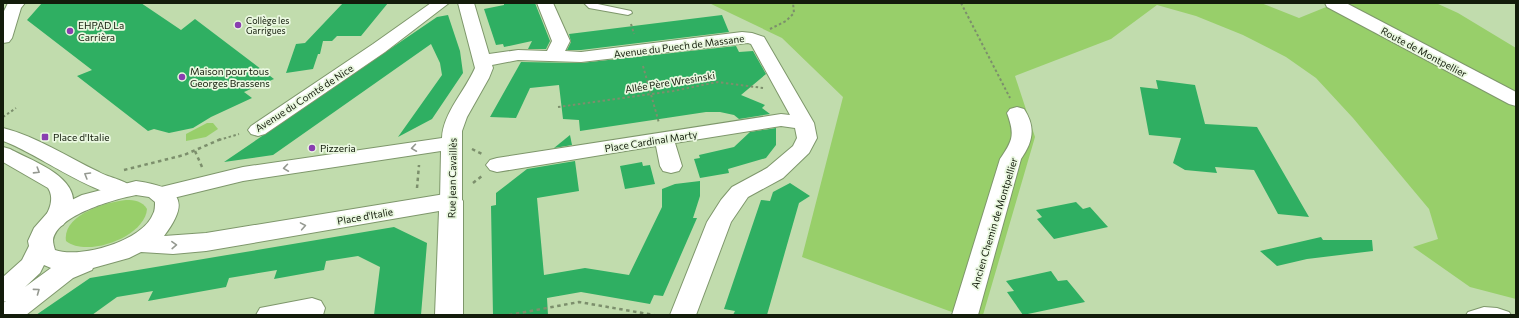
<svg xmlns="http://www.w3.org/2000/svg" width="1519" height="318" font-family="Commissioner,sans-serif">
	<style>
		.green { fill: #98cf6a }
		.building { fill: #2faf62 }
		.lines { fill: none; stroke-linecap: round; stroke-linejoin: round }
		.lane-casing { stroke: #7e976b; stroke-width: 2 }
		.street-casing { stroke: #7e976b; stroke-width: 2 }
		.secondary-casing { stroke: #7e976b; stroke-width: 2 }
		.path-far1 { stroke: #7c8f6c; stroke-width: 2; stroke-dasharray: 2.5 2.5; stroke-linecap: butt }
		.path { stroke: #7c8f6c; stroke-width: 2.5; stroke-dasharray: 3.5 3.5; stroke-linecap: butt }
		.lane { fill: #fff; fill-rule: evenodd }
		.street { fill: #fff; fill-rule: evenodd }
		.secondary { fill: #fff; fill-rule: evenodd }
		.oneway { stroke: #959991 }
		.poi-dot { fill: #893eb0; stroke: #eaf8e0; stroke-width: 1.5 }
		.labels { text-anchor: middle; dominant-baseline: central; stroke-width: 3.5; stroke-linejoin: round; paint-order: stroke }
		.far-poi-label { font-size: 9px; fill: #131c0b; stroke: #eaf8e0; text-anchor: start }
		.poi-label { font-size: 10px; fill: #131c0b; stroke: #eaf8e0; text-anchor: start }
		.street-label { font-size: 10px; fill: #131c0b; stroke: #eaf8e0 }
	</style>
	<rect width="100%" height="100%" fill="#c1dcad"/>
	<g class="green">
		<polygon points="709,3 1261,3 1299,18 1336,3 1436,3 1458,13 1516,48 1516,299 1470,287 1413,247 1438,239 1429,209 1353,118 1316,78 1286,57 1243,35 1196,16 1157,5 1111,39 1015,76 1035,137 983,315 960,315 802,257 843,97 782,38"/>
		<polygon points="207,123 213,123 218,129 206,137 186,141 186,134"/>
		<path d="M 126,200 C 135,200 142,201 147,209 C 145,237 87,258 66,241 C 62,215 106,202 126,200 Z"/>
	</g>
	<g class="building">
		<polygon points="42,3 141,3 181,30 195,19 274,79 244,92 252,98 211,117 193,128 169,133 154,129 148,131 77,76 92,70 27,20"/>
		<polygon points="343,3 388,3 361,36 337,36 332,41 323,41 320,54 318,54 313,69 286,73 296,44 305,43"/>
		<polygon points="504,3 535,3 550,41 546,49 528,49 532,41 504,47 503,44 496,45 484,9 504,5"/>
		<polygon points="448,15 460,51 463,73 432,119 398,137 442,75 440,63 431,44 273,155 224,162 437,17"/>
		<polygon points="722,15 729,32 581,50 567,50 571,42 569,34"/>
		<polygon points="736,46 739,52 753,51 766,74 741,95 765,105 762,108 770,114 739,119 734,115 720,112 706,112 580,131 579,120 563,119 559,85 530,88 516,118 490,117 521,62 581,63"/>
		<polygon points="1156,80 1195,85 1205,124 1257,127 1309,217 1278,214 1254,170 1215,167 1217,173 1185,170 1173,163 1181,138 1149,135 1140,87 1158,89"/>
		<polygon points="776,128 776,145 766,158 728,169 729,173 700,178 694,159 700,158 699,155 734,147 750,132"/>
		<polygon points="570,135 572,145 554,148"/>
		<polygon points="575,161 579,191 537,198 544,275 585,268 629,275 662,207 662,189 675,184 700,181 700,196 693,218 697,218 663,296 654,295 650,304 581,292 547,298 548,315 493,315 491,206 496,205 496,193 527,169"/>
		<polygon points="642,162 643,166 650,165 655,184 625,189 620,166"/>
		<polygon points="790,183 810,196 799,203 767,315 733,315 735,311 724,309 761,200 770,201 773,192"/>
		<polygon points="1076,202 1083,209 1090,207 1108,227 1054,239 1037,219 1042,217 1036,210"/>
		<polygon points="394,227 427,243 421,315 374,315 380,267 358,256 326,261 324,270 274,279 277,270 229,278 226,287 148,301 153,291 117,297 92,315 36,315 90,278"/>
		<polygon points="1321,237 1323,240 1372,240 1373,251 1307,259 1277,266 1260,251"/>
		<polygon points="1051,271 1058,281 1067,280 1085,302 1023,315 1007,292 1014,291 1006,281"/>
	</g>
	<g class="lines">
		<defs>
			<g id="lane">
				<polygon points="584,3 593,3 631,11 632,13 628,15 589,8"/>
				<polygon points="1484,307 1497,308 1509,312 1511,315 1466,315 1468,312"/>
			</g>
			<g id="street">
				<polygon points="8,3 25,3 21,8 12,38 9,42 3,43 3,13"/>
				<polygon points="431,3 449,3 385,52 265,134 258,136 251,134 248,130 251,126 373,44"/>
				<path d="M 458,3 L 474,3 L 489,54 L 518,50 L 547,51 L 552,41 L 537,3 L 553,3 L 570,41 L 565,51 L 581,52 L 742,32 L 752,33 L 764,37 L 814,123 L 817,138 L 809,153 L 783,178 L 748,197 L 731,222 L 696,315 L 670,315 L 707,222 L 721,200 L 732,187 L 767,168 L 793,146 L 797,138 L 795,128 L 781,126 L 675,143 L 682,166 L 679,171 L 671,173 L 663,171 L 660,166 L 656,146 L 497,172 L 490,170 L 486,165 L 490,160 L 497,158 L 781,114 L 790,115 L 751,44 L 748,43 L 581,62 L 518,60 L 492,65 L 493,68 L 489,78 L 467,117 L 462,131 L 462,201 L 459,206 L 451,208 L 443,206 L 440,201 L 441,151 L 243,181 L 161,201 L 153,199 L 150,194 L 153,189 L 243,167 L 442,138 C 443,113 465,91 475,68 Z"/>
				<path d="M 1017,107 L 1024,109 C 1036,127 1033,142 1021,159 L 978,315 L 952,315 L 1000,159 C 1013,140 1015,135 1007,113 L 1010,109 Z"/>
				<path d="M 3,128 C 38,137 67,157 99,172 C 109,178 128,180 134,190 L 131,195 C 103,203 34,151 3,141 Z"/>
				<path d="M 3,147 L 10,149 C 32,161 78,176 73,206 C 72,212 67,220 63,225 L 55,228 L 47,225 L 44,220 C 49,210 55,199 48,188 L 3,162 Z"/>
				<polygon points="312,298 321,301 325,308 323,315 256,315 260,308"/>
			</g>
			<g id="secondary">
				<polygon points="1325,3 1346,3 1516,92 1516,106 1509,104 1327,7"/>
				<path d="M 136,181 C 177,187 193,198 164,236 L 206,233 L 451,193 L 459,196 L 463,201 L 463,315 L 435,315 L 439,211 L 206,251 L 173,254 L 141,252 L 129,258 L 93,268 L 92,270 L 73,278 L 26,315 L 3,315 L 3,303 L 6,301 L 3,302 L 3,277 L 22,260 L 29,246 L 28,241 L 34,228 L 49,211 L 82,195 ZM 136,195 L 149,197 L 155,202 C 155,206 155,211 153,214 C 143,241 80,259 55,250 C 54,247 53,243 53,240 C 57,215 115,199 136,195 ZM 44,265 L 51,268 L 25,287 L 40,273 Z"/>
			</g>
		</defs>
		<use href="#lane" class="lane-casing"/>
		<use href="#street" class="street-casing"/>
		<use href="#secondary" class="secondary-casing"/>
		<g class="path-far1">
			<polyline points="961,3 1010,98"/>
			<polyline points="631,24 634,34"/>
			<polyline points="770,29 786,21 794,13 793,3"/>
			<polyline points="643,66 659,123"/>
			<polyline points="558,107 673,91 717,82 763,88"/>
			<polyline points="3,117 16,108"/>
			<polyline points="219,140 239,134"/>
		</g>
		<g class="path">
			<polyline points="472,149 482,154"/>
			<polyline points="195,151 202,167"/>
			<polyline points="124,170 184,155 221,139"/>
			<polyline points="473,183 482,176"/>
			<polyline points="417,188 419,165"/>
			<polyline points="509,315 579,302 654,315"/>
		</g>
		<use href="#lane" class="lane"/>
		<use href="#street" class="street"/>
		<use href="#secondary" class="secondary"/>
	</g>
	<defs><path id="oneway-chevron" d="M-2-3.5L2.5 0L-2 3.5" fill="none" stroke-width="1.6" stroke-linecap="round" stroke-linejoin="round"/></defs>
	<g class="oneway">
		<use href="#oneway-chevron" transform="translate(414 148) rotate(172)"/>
		<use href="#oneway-chevron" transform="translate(286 168) rotate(172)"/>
		<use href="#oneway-chevron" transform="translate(37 171) rotate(32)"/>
		<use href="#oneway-chevron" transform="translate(87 175) rotate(-149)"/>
		<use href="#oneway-chevron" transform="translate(303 226) rotate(-10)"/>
		<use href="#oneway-chevron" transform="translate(174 245) rotate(-2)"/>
		<use href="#oneway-chevron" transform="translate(37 291) rotate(-36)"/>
	</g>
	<g class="poi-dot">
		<circle cx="238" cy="25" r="4"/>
		<circle cx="70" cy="31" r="4"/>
		<circle cx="182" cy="77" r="4"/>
		<rect x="41" y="133" width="8" height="8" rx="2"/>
		<circle cx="312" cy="148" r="4"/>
	</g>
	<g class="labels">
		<g class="far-poi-label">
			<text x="246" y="20">Collège les<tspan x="246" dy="10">Garrigues</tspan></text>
		</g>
		<g class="poi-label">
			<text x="78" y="25">EHPAD La<tspan x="78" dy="12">Carrièra</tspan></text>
			<text x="190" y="71">Maison pour tous<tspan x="190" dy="12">Georges Brassens</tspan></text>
			<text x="53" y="137">Place d'Italie</text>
			<text x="320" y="148">Pizzeria</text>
		</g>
		<g class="street-label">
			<text transform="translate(679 46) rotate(-7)">Avenue du Puech de Massane</text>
			<text transform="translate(1424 52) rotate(28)">Route de Montpellier</text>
			<text transform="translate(670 82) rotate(-9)">Allée Père Wresinski</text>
			<text transform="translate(304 98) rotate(-33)">Avenue du Comté de Nice</text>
			<text transform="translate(651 141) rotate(-9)">Place Cardinal Marty</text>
			<text transform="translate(452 178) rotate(-89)">Rue Jean Cavaillès</text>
			<text transform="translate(365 216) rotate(-10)">Place d'Italie</text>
			<text transform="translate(994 223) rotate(-73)">Ancien Chemin de Montpellier</text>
		</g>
	</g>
	<rect width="1519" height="318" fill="none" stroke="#131c0b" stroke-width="8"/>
</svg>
